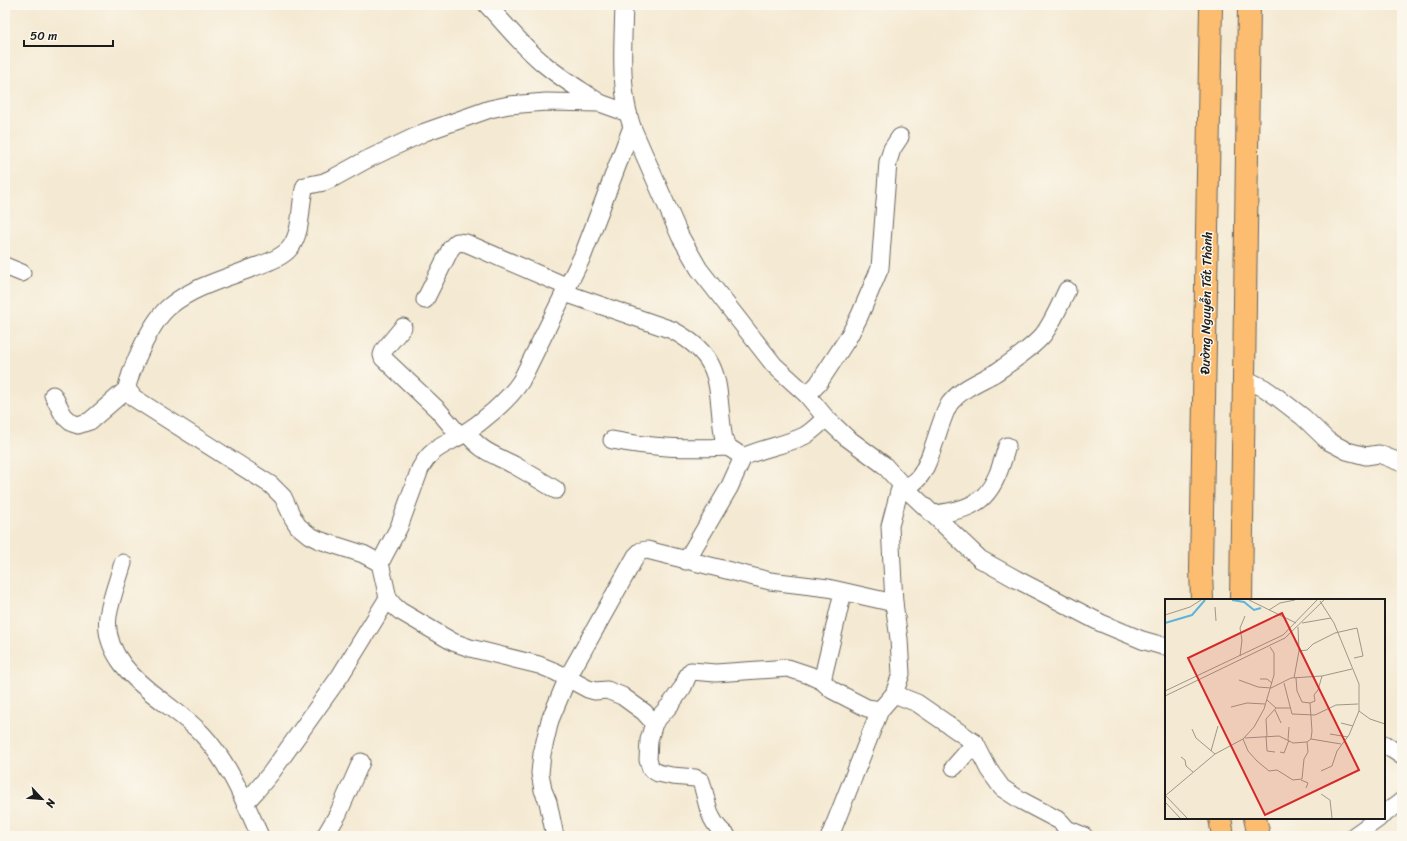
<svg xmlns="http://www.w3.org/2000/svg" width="1407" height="841" font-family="Sriracha,sans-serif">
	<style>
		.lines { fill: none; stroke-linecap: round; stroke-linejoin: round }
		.minor-casing { stroke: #68645c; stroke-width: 19 }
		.major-casing { stroke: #68645c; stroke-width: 24 }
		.minor { stroke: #fff; stroke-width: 17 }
		.major { stroke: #fcbd6f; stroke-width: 22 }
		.labels { text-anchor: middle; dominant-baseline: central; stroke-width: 3; stroke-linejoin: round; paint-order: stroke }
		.street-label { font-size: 13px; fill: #1c1c1c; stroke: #fbf7ec }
		.inset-river { fill: none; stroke: #5fb4db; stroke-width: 2 }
		.inset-road { fill: none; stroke: #9e9789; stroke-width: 1 }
		.view { fill: #d62828; fill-opacity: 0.15; stroke: #d62828; stroke-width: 2 }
		.inset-edge { fill: none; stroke: #1c1c1c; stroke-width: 2 }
	</style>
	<rect width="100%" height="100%" fill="#fbf7ec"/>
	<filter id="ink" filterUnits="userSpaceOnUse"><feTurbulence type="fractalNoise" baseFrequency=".025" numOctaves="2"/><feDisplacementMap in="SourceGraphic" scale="8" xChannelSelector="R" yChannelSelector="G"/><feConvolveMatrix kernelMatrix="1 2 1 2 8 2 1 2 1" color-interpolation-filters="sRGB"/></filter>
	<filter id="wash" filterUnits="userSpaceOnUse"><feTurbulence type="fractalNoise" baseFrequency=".012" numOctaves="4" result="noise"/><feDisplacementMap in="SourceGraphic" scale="16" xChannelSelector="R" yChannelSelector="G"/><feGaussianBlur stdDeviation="0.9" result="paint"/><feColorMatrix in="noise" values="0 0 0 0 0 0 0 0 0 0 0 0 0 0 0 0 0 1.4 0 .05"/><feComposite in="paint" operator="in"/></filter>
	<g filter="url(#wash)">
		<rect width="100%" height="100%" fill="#f4e9d2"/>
	</g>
	<g filter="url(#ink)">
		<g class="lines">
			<defs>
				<g id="minor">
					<path d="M 487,5 C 506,25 523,47 544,64 C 562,79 581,90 600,103"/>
					<path d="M 624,5 C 623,44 619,89 632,127 L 680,236 L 699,269 L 774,365 L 807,395 L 826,418 L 846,437 L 884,465 L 902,485 L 980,559 L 1016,579 L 1101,623 L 1142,640 L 1163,646 L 1166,645"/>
					<path d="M 632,127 L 583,255 L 521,381 C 508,401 482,422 462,435 C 443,446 431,448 420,469 L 399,527 L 380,563 L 388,598 L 393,605 L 400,611 L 453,642 L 470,648 L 539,665 L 556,672 L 588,689 L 595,691 L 607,690 L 622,696 L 644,712 L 654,723"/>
					<polyline points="5,266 22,273"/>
					<path d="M 565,293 L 672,330 C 727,359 715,388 724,440 L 728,447 L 743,457"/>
					<polyline points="425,300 451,248 457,242 466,243 568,287"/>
					<polyline points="403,327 384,350 382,355 383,358 438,410 460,436"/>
					<polyline points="1243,378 1264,388 1277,397 1303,417 1328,441 1347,451 1366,456 1379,454 1402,463"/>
					<polyline points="53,395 64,416 72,423 78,425 90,421 127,389"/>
					<polyline points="807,395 818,384 848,338 859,317 880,268 888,162 892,149 900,137"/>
					<path d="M 466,432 C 483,453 491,453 514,465 C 528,473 542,481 556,490"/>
					<path d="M 612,440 C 653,448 686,449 728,447"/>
					<path d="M 933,514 C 984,510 994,492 1007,446"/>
					<path d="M 686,561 L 729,488 L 743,457 C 763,448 785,445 804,436 C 812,432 819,424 826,418"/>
					<path d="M 123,563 C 118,580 111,598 108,616 C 103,653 135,681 162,701 C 176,712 190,721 202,734 C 229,763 244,800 260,836"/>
					<path d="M 380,563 L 363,554 L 319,540 L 309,535 L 298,526 L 293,518 L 283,497 L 271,485 L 134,398 L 127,389 L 128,383 C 134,362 152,320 170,306 C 190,289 222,279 247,270 C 261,264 280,260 290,248 C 300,235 300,217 302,201 C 303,196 303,191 305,186 L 324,182 L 335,177 L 366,160 L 425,132 L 490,109 L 509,105 L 546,102 L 600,103 L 628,113"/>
					<polyline points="822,681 843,592"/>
					<polyline points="894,694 917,703 975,743 989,770 1002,788 1022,801 1060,821 1067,829 1084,836"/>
					<polyline points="1384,744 1402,756"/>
					<polyline points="954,767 975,743"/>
					<polyline points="245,803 256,791 271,773 340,676 388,598"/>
					<polyline points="1384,814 1402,801"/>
					<polyline points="325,836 338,814 361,762"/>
					<polyline points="555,836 548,802 543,790 540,773 542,754 550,720 568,677 636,556 641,551 647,550 770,581 828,588 894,603"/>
					<path d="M 727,836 C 706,819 709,805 701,781 L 695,778 L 672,776 L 658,773 L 651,769 L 648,760 L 649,740 L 654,723 L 670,705 L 683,687 L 688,675 L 691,671 L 716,673 L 788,668 L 809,675 L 822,681 L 832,690 L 867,708 L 880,710"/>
					<path d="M 830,836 L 880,710 L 894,694 L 901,674 L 899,639 L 894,603 L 890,526 L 899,492 L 902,485 C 905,485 909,485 911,484 C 930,477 938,420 950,403 C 962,388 979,382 995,373 C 1010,363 1031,349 1043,335 C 1053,322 1060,305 1067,290"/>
					<polyline points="1354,836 1379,818"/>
				</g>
				<g id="major">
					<polyline points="1202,600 1201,569 1211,5"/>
					<polyline points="1241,600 1249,5"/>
					<polyline points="1220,818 1223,836"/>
					<polyline points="1255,818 1259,836"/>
				</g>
			</defs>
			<use href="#minor" class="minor-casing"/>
			<use href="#major" class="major-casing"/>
			<use href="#minor" class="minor"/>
			<use href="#major" class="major"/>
		</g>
	</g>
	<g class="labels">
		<g class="street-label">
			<text transform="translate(1206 303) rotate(-89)">Đường Nguyễn Tất Thành</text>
		</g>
	</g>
	<g transform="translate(1165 599)">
		<rect width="220" height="220" fill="#f4e9d2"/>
		<path class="inset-river" d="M 67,1 L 79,3 L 89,11 L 96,9M 0,24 L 27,16 L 40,1"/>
		<path class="inset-road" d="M 84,1 L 131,24M 155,2 L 169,24 L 194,85 L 194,112 L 205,120 L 220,125M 50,8 L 51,22M 104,11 L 115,4 L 130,1M 0,16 L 25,8 L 36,1M 137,24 L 166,19M 134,52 L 142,51 L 148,45 L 170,34 L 192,29 L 198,57 L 189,59M 75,57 L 77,41 L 75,29 L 80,17M 129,79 L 134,52 L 133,28M 131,79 L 132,92 L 137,103 L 145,104 L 150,102 L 149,96 L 153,91 L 157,77M 95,80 L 102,80 L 107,84M 74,81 L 93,88 L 106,89 L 126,79 L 157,77 L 187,70M 119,84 L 127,115 L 150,116 L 171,106 L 193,105M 0,92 L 118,36 L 152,1M 0,97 L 120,39 L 159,1M 102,101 L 111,109 L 125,109M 66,108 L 82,104 L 100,105M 110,111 L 116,124M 176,124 L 188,127M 27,130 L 31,139 L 50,155M 165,135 L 183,138M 101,137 L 102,152 L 110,153M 102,137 L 101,120 L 111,109M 80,139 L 114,137 L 128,144 L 142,143 L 146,140 L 147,132 L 145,104M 78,140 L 83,152 L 92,162 L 104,172 L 112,171 L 128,181 L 137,180 L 139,160 L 143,153 L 142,143M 146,140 L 176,145M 123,141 L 124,128M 46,152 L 53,127M 115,153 L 119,154 L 124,141M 16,158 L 20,161 L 21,167 L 28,173M 156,172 L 167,167 L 172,152 L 184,136 L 194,112M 136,181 L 143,184 L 141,189M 156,195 L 165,201 L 167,219M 0,196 L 22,219M 0,197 L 50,155 L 78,140 L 89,128 L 99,110 L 109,76 L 109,54 L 105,48M 0,203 L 15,219"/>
		<path class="view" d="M 117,14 L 194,171 L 100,216 L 23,59 Z"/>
		<rect width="220" height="220" class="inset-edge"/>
	</g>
	<rect width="1407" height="841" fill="none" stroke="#fbf7ec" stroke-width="20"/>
	<g transform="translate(42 799) rotate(116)" stroke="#fbf7ec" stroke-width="3" paint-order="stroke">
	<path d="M0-3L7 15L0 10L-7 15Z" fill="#1c1c1c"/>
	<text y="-6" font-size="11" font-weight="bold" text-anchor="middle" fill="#1c1c1c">N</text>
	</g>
	<path d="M24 40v6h89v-6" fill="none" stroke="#1c1c1c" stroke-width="2"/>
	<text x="30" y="40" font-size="12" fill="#1c1c1c" stroke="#fbf7ec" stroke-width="3" paint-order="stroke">50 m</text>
</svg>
